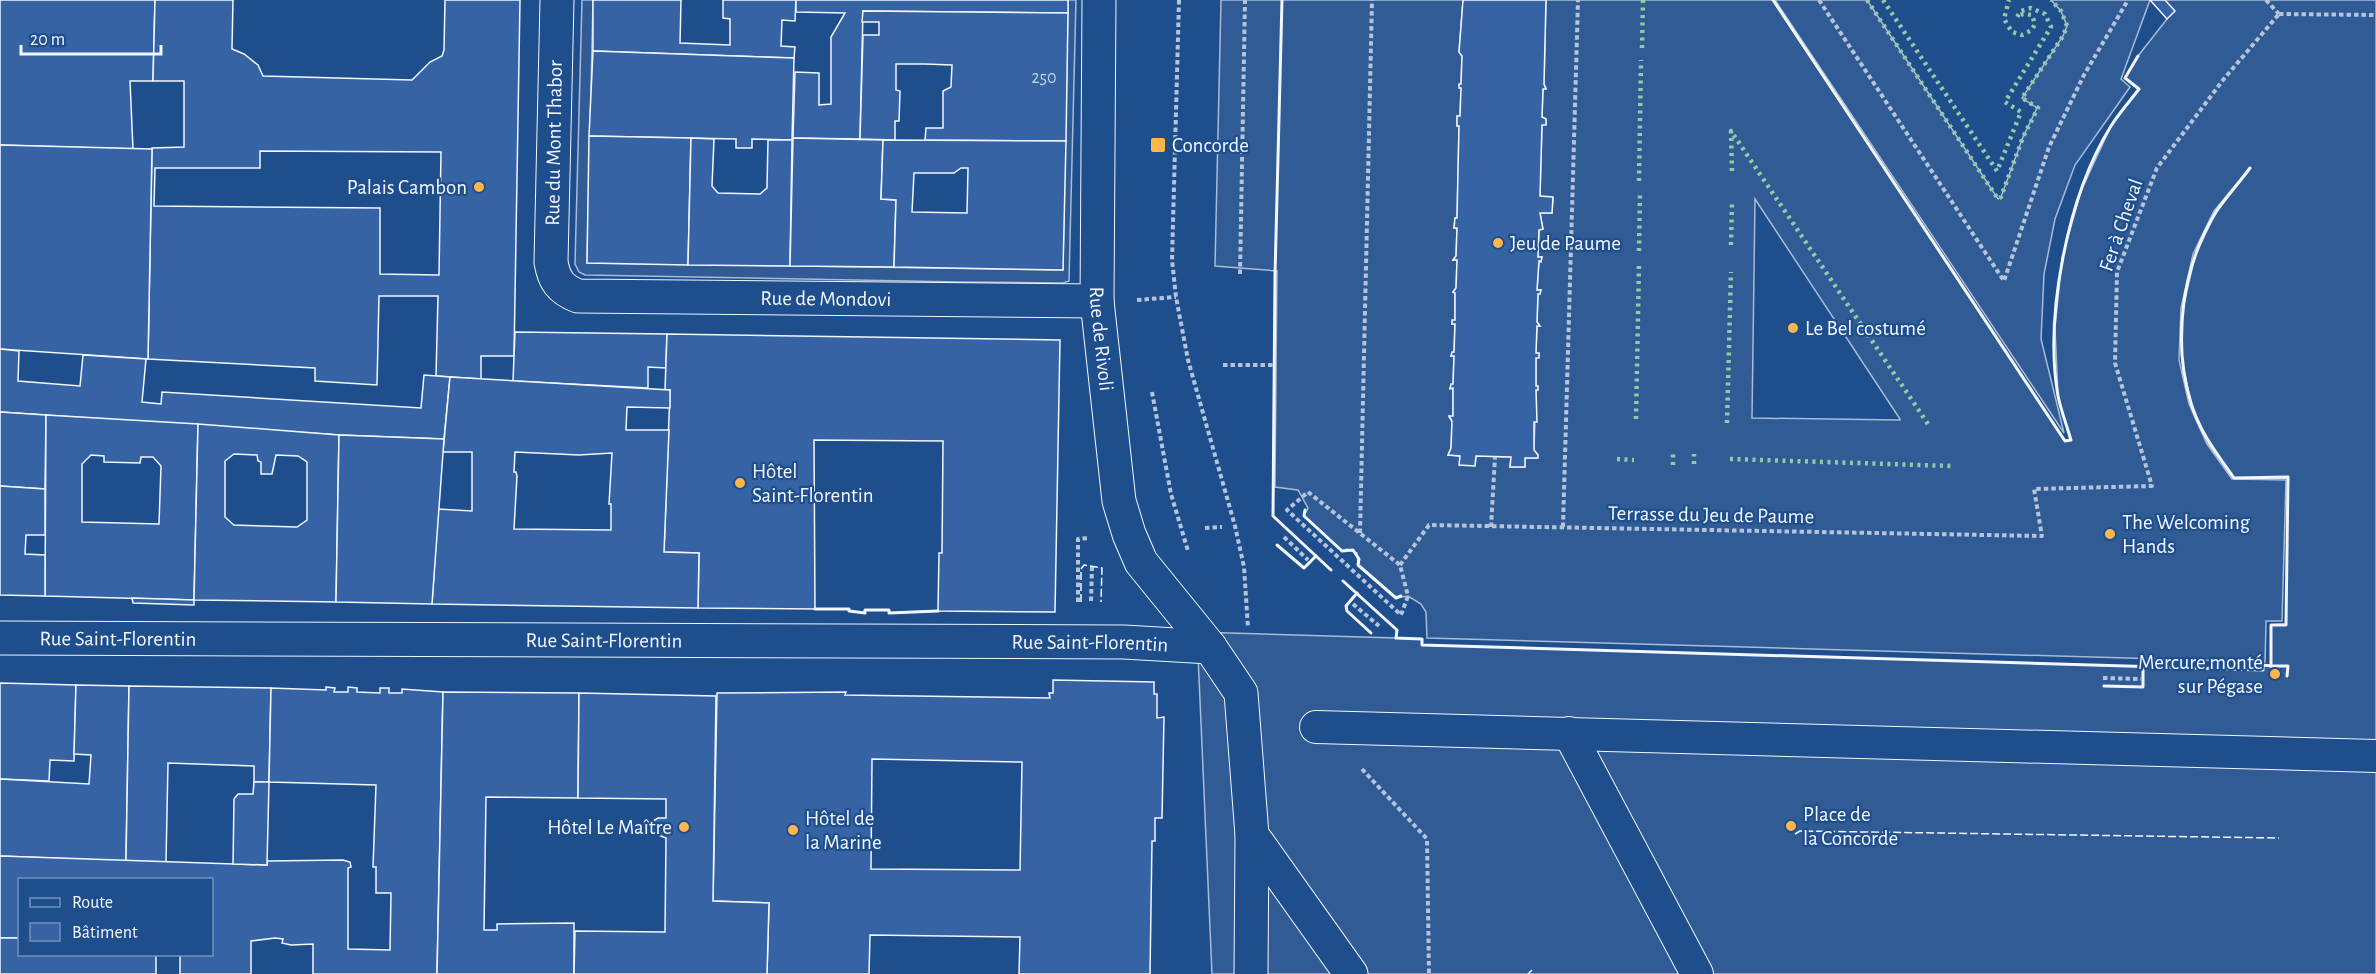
<svg xmlns="http://www.w3.org/2000/svg" width="2376" height="974" font-family="'Alegreya Sans',sans-serif">
	<style>
		.parking { fill: #305b95; stroke: #a8bbd7; stroke-width: 1.5; fill-rule: evenodd }
		.building { fill: #3563a3; stroke: #f2f6ff; stroke-width: 1.5; fill-rule: evenodd }
		.lines { fill: none; stroke-linecap: round; stroke-linejoin: round }
		.pedestrian-casing { stroke: #f2f6ff; stroke-width: 34 }
		.minor-casing { stroke: #f2f6ff; stroke-width: 35 }
		.tertiary-casing { stroke: #f2f6ff; stroke-width: 35 }
		.path { stroke: #b3c4dc; stroke-width: 4; stroke-dasharray: 4.5 3; stroke-linecap: butt }
		.pedestrian { stroke: #1f4e8c; stroke-width: 32 }
		.minor { stroke: #1f4e8c; stroke-width: 33 }
		.tertiary { stroke: #1f4e8c; stroke-width: 33 }
		.hedge { stroke: #97c8a6; stroke-width: 4.5; stroke-dasharray: 3 4.5; stroke-linecap: butt }
		.fence { stroke: #f2f6ff; stroke-width: 1.5; stroke-dasharray: 8 3; stroke-linecap: butt }
		.wall { stroke: #f2f6ff; stroke-width: 3 }
		.poi-dot { fill: #ffb74d; stroke: #1f4e8c; stroke-width: 2 }
		.labels { text-anchor: middle; dominant-baseline: central; stroke-width: 4.5; stroke-linejoin: round; paint-order: stroke }
		.number-label { font-size: 18px; fill: #c3d1e8 }
		.street-label { font-size: 21px; fill: #f2f6ff; stroke: #1f4e8c }
		.poi-label { font-size: 21px; fill: #f2f6ff; stroke: #1f4e8c; text-anchor: start }
	</style>
	<rect width="100%" height="100%" fill="#1f4e8c"/>
	<g class="parking">
		<polygon points="582,0 593,0 587,263 1063,270 1068,0 1076,0 1069,281 1063,283 961,282 585,275 579,272 575,264"/>
		<path d="M 1221,0 L 1463,0 L 1459,52 L 1462,56 L 1461,84 L 1459,85 L 1461,88 L 1460,116 L 1457,116 L 1457,126 L 1459,126 L 1457,218 L 1455,218 L 1454,228 L 1457,228 L 1456,256 L 1453,260 L 1457,260 L 1456,288 L 1453,292 L 1455,293 L 1455,320 L 1452,324 L 1455,324 L 1454,352 L 1451,356 L 1454,356 L 1453,384 L 1450,388 L 1453,388 L 1453,416 L 1449,417 L 1452,421 L 1451,448 L 1448,455 L 1460,456 L 1460,465 L 1475,465 L 1476,456 L 1511,457 L 1510,467 L 1525,467 L 1525,458 L 1537,458 L 1538,455 L 1534,450 L 1536,390 L 1538,389 L 1536,386 L 1536,358 L 1539,354 L 1536,353 L 1537,326 L 1540,326 L 1537,322 L 1538,294 L 1541,290 L 1537,290 L 1539,261 L 1541,261 L 1542,257 L 1538,257 L 1539,230 L 1543,229 L 1540,213 L 1552,213 L 1553,198 L 1540,196 L 1542,125 L 1546,124 L 1546,119 L 1542,117 L 1543,89 L 1546,88 L 1544,84 L 1546,0 L 1773,0 L 2065,441 L 2070,440 L 2058,395 L 2055,328 L 2062,258 L 2081,191 L 2111,126 L 2139,89 L 2125,78 L 2138,56 L 2167,19 L 2165,0 L 2376,0 L 2376,974 L 1212,974 L 1197,632 L 1396,638 L 1422,639 L 1422,645 L 2262,670 L 2263,665 L 2271,665 L 2271,625 L 2286,624 L 2288,478 L 2234,478 L 2208,443 L 2191,403 L 2182,361 L 2183,308 L 2195,256 L 2216,212 L 2239,181 L 2214,211 L 2193,254 L 2181,308 L 2179,360 L 2189,404 L 2207,444 L 2232,479 L 2286,480 L 2282,621 L 2266,621 L 2265,662 L 1427,638 L 1426,612 L 1421,604 L 1408,596 L 1396,598 L 1358,565 L 1357,553 L 1347,549 L 1342,551 L 1304,516 L 1308,508 L 1298,490 L 1275,487 L 1277,271 L 1215,266 ZM 1755,199 L 1900,419 L 1900,420 L 1752,418 Z"/>
		<polygon points="1775,0 1867,0 1998,199 2001,197 2023,137 2037,108 2022,98 2063,36 2067,26 2061,11 2051,0 2150,0 2121,79 2130,87 2075,165 2055,219 2044,274 2041,339 2064,433"/>
	</g>
	<g class="building">
		<polygon points="0,0 155,0 153,81 130,81 133,149 0,145"/>
		<path d="M 155,0 L 233,0 L 232,49 L 244,54 L 258,65 L 263,76 L 412,80 L 430,62 L 442,56 L 444,50 L 445,0 L 520,0 L 514,356 L 481,356 L 481,379 L 436,376 L 438,296 L 379,296 L 377,385 L 315,381 L 315,368 L 148,359 L 152,148 L 184,147 L 184,81 L 153,81 ZM 260,151 L 441,152 L 439,275 L 380,274 L 380,208 L 154,206 L 155,168 L 260,168 Z"/>
		<polygon points="593,0 681,0 680,43 730,45 730,19 723,18 723,0 796,0 795,21 782,20 781,46 795,47 794,58 593,51"/>
		<polygon points="796,0 1068,0 1068,13 863,11 860,139 793,138 795,72 819,73 819,105 831,104 831,37 845,13 796,12"/>
		<polygon points="1463,0 1546,0 1544,84 1546,89 1543,89 1542,117 1546,119 1546,125 1542,125 1540,196 1553,197 1552,213 1540,213 1543,229 1539,230 1538,257 1542,257 1541,262 1539,261 1537,290 1541,290 1540,294 1538,294 1537,322 1540,326 1537,326 1536,353 1539,353 1539,358 1536,358 1536,386 1538,386 1538,390 1536,390 1537,422 1534,422 1534,450 1538,455 1538,458 1525,458 1525,467 1510,467 1511,457 1476,456 1475,466 1459,465 1460,456 1448,455 1451,448 1452,421 1449,416 1453,416 1453,388 1450,389 1451,384 1453,384 1454,356 1451,356 1452,352 1454,352 1455,324 1452,324 1452,320 1455,320 1455,293 1453,292 1456,288 1457,260 1453,260 1456,256 1457,228 1454,228 1455,218 1457,218 1459,126 1457,126 1457,116 1460,116 1461,88 1459,88 1459,84 1461,84 1462,56 1459,52"/>
		<polygon points="2150,0 2165,0 2175,11 2167,19"/>
		<polygon points="863,11 1068,13 1066,141 925,140 926,128 943,128 943,91 951,87 952,65 925,64 896,64 896,90 900,91 899,121 895,121 895,140 860,139 863,35 879,35 879,22 862,22"/>
		<polygon points="593,51 794,58 792,140 752,139 752,148 736,148 736,139 589,136"/>
		<polygon points="589,136 691,138 688,265 587,263"/>
		<polygon points="691,138 714,139 712,186 718,193 760,194 767,188 768,140 792,140 790,266 688,265"/>
		<polygon points="793,138 883,140 881,199 896,200 894,267 790,266"/>
		<path d="M 883,140 L 1066,141 L 1063,270 L 894,267 L 896,200 L 881,199 ZM 961,168 L 968,168 L 967,213 L 912,212 L 914,173 L 954,173 Z"/>
		<polygon points="0,145 152,149 148,359 0,349"/>
		<polygon points="515,332 667,334 666,368 648,367 648,388 513,381"/>
		<polygon points="667,334 1060,340 1055,612 938,611 939,553 942,553 943,441 814,440 815,609 698,608 699,553 664,552 670,390 665,390"/>
		<polygon points="0,349 19,351 18,381 80,386 83,355 146,359 142,402 161,404 162,392 421,408 424,375 450,377 444,439 339,435 0,412"/>
		<path d="M 450,377 L 670,390 L 670,408 L 627,407 L 626,430 L 669,430 L 664,552 L 699,553 L 698,608 L 432,604 L 438,509 L 472,511 L 472,452 L 443,452 ZM 515,452 L 579,455 L 612,453 L 609,504 L 611,504 L 611,530 L 514,529 L 517,476 L 516,472 L 514,472 Z"/>
		<polygon points="0,412 46,415 45,489 0,486"/>
		<path d="M 46,415 L 198,424 L 194,600 L 45,596 ZM 91,455 L 104,456 L 104,462 L 140,463 L 141,457 L 153,457 L 161,466 L 159,524 L 82,522 L 82,464 Z"/>
		<path d="M 198,424 L 339,435 L 336,602 L 194,600 ZM 234,454 L 257,455 L 258,461 L 261,462 L 261,474 L 272,474 L 276,455 L 298,456 L 307,462 L 307,520 L 297,527 L 234,525 L 225,517 L 225,461 Z"/>
		<polygon points="339,435 444,439 432,604 336,602"/>
		<polygon points="0,486 45,489 45,535 26,535 25,554 45,555 45,596 0,595"/>
		<polygon points="132,598 194,600 194,605 133,603"/>
		<path d="M 1053,680 L 1154,682 L 1154,694 L 1157,694 L 1157,718 L 1164,717 L 1162,818 L 1155,818 L 1155,841 L 1152,841 L 1150,974 L 1019,974 L 1020,937 L 870,935 L 869,974 L 767,974 L 769,903 L 713,901 L 717,693 L 846,692 L 845,695 L 1050,698 L 1049,693 L 1053,693 ZM 872,759 L 1022,762 L 1020,870 L 871,869 Z"/>
		<polygon points="0,683 76,685 74,761 50,760 49,781 0,779"/>
		<polygon points="76,685 129,686 126,861 0,856 0,779 89,784 91,755 74,754"/>
		<polygon points="129,686 271,688 269,782 254,782 254,766 168,763 166,862 126,861"/>
		<polygon points="326,687 335,688 334,692 348,692 348,687 357,688 357,692 380,693 380,688 389,688 389,693 402,693 402,689 443,692 437,974 313,974 313,944 291,945 282,943 283,939 275,938 251,941 251,974 180,974 180,954 212,954 212,880 20,880 20,938 0,938 0,856 267,865 267,861 343,860 350,862 351,867 348,868 348,949 390,950 391,893 376,893 376,867 373,867 376,785 269,782 271,688 326,690"/>
		<polygon points="443,692 579,693 578,798 486,797 484,930 497,930 497,924 574,923 574,974 437,974"/>
		<polygon points="579,693 716,696 713,901 769,903 767,974 574,974 575,931 665,932 666,838 653,833 653,821 658,818 666,818 666,799 578,798"/>
		<polygon points="254,782 269,782 267,865 233,864 234,799 238,794 253,794"/>
		<polygon points="0,938 20,938 20,954 156,954 156,974 0,974"/>
	</g>
	<g class="lines">
		<defs>
			<g id="pedestrian">
				<polyline points="1316,727 2376,756"/>
				<polyline points="1569,733 1697,974"/>
			</g>
			<g id="minor">
				<path id="s1" d="M 557,0 L 551,262 C 554,280 560,289 578,296 L 1097,301"/>
				<path id="s2" d="M 0,638 L 1124,642 L 1210,647"/>
				<polyline points="1251,974 1252,835"/>
			</g>
			<g id="tertiary">
				<path id="s3" d="M 1099,0 L 1097,301 L 1119,501 L 1129,534 L 1141,562 L 1210,647 L 1241,693 L 1252,835 L 1351,974"/>
			</g>
		</defs>
		<use href="#pedestrian" class="pedestrian-casing"/>
		<use href="#minor" class="minor-casing"/>
		<use href="#tertiary" class="tertiary-casing"/>
		<g class="path">
			<polyline points="1179,0 1172,260 1176,297 1188,360 1235,526 1244,567 1248,628"/>
			<polyline points="1819,0 2004,281 2049,147 2084,75 2128,0"/>
			<polyline points="2266,0 2279,14"/>
			<polyline points="2279,14 2376,15"/>
			<polyline points="1240,274 1245,0"/>
			<polyline points="1137,300 1176,297"/>
			<polyline points="1223,365 1273,365"/>
			<polyline points="1152,392 1171,494 1188,551"/>
			<polygon points="1308,492 1400,565 1408,596 1401,615 1287,510"/>
			<polyline points="1491,527 1495,457"/>
			<polyline points="1563,527 1578,0"/>
			<polyline points="1205,528 1222,527"/>
			<polyline points="1360,533 1372,0"/>
			<polyline points="1284,537 1308,560"/>
			<polyline points="1400,565 1429,525 2042,536 2034,489 2152,486 2115,363 2117,272 2157,168 2223,80 2279,14"/>
			<polyline points="1091,601 1092,566"/>
			<polyline points="1078,602 1078,539 1089,538"/>
			<polyline points="1353,604 1379,626"/>
			<polyline points="2103,678 2141,679"/>
			<polyline points="1362,769 1427,839 1429,974"/>
		</g>
		<use href="#pedestrian" class="pedestrian"/>
		<use href="#minor" class="minor"/>
		<use href="#tertiary" class="tertiary"/>
		<g class="hedge">
			<polyline points="1867,0 1998,199 2001,197 2023,137 2038,108 2022,98 2063,36 2067,26 2061,11 2051,0"/>
			<polyline points="1883,0 1997,171 2021,112 2005,102 2051,27 2045,14 2031,8 2021,11 2017,17 2023,14 2032,15 2035,24 2032,30 2022,35 2012,32 2004,19 2009,0"/>
			<polyline points="1642,48 1643,0"/>
			<polyline points="1732,171 1731,131 1930,427"/>
			<polyline points="1639,181 1641,60"/>
			<polyline points="1731,245 1732,202"/>
			<polyline points="1639,251 1640,193"/>
			<polyline points="1636,419 1639,264"/>
			<polyline points="1727,423 1731,272"/>
			<polyline points="1617,459 1634,460"/>
			<polyline points="1730,459 1952,466"/>
			<polyline points="1694,464 1694,454"/>
			<polyline points="1673,465 1673,453"/>
		</g>
		<g class="fence">
			<polyline points="1081,602 1081,569 1084,565 1102,568 1101,602"/>
			<polyline points="1795,834 1800,831 2279,838"/>
			<polyline points="1528,974 1532,970"/>
		</g>
		<g class="wall">
			<polyline points="1282,0 1275,275 1273,516 1331,570"/>
			<path d="M 1773,0 L 2065,441 L 2071,440 C 2067,426 2061,411 2058,396 C 2044,315 2068,195 2111,126 C 2119,113 2130,101 2139,89 L 2125,78 L 2138,56"/>
			<path d="M 2250,168 C 2239,183 2226,197 2216,212 C 2182,267 2172,341 2191,403 C 2199,431 2217,454 2234,478 L 2288,477 L 2286,625 L 2271,625 L 2271,666 L 2288,666 L 2287,676"/>
			<polyline points="1305,510 1304,516 1342,551 1353,550 1359,559 1358,565 1396,598 1401,596"/>
			<polyline points="1277,545 1304,568 1316,556"/>
			<polyline points="1343,581 1397,630 1396,638 1422,639 1422,645 2263,670 2263,665 2271,666"/>
			<polyline points="1357,593 1346,606 1347,611 1371,633"/>
			<polyline points="815,609 849,609 849,611 865,613 865,610 889,610 889,613 938,611"/>
			<polyline points="2104,686 2143,687 2143,667"/>
		</g>
	</g>
	<g class="poi-dot">
		<rect x="1150" y="137" width="16" height="16" rx="3"/>
		<circle cx="479" cy="187" r="6"/>
		<circle cx="1498" cy="243" r="6"/>
		<circle cx="1793" cy="328" r="6"/>
		<circle cx="740" cy="483" r="6"/>
		<circle cx="2110" cy="534" r="6"/>
		<circle cx="2275" cy="674" r="6"/>
		<circle cx="1791" cy="826" r="6"/>
		<circle cx="684" cy="827" r="6"/>
		<circle cx="793" cy="830" r="6"/>
	</g>
	<g class="labels">
		<g class="number-label">
			<text x="1044" y="78">250</text>
		</g>
		<g class="street-label">
			<text transform="translate(554 143) rotate(-89)">Rue du Mont Thabor</text>
			<text transform="translate(2121 225) rotate(-71)">Fer à Cheval</text>
			<text stroke="none"><textPath href="#s1" startOffset="556">Rue de Mondovi</textPath></text>
			<text stroke="none"><textPath href="#s3" startOffset="339">Rue de Rivoli</textPath></text>
			<text transform="translate(1711 515) rotate(1)">Terrasse du Jeu de Paume</text>
			<text stroke="none"><textPath href="#s2" startOffset="118">Rue Saint-Florentin</textPath></text>
			<text stroke="none"><textPath href="#s2" startOffset="604">Rue Saint-Florentin</textPath></text>
			<text stroke="none"><textPath href="#s2" startOffset="1090">Rue Saint-Florentin</textPath></text>
		</g>
		<g class="poi-label">
			<text x="1172" y="145">Concorde</text>
			<text x="467" y="187" text-anchor="end">Palais Cambon</text>
			<text x="1510" y="243">Jeu de Paume</text>
			<text x="1805" y="328">Le Bel costumé</text>
			<text x="752" y="471">Hôtel<tspan x="752" dy="24">Saint-Florentin</tspan></text>
			<text x="2122" y="522">The Welcoming<tspan x="2122" dy="24">Hands</tspan></text>
			<text x="2263" y="662" text-anchor="end">Mercure monté<tspan x="2263" dy="24">sur Pégase</tspan></text>
			<text x="1803" y="814">Place de<tspan x="1803" dy="24">la Concorde</tspan></text>
			<text x="805" y="818">Hôtel de<tspan x="805" dy="24">la Marine</tspan></text>
			<text x="672" y="827" text-anchor="end">Hôtel Le Maître</text>
		</g>
	</g>
	<rect x="18" y="878" width="195" height="78" fill="#1f4e8c" stroke="#7391ba" stroke-width="1.5"/>
	<rect x="30" y="898" width="30" height="9" fill="#1f4e8c" stroke="#7391ba" stroke-width="1.5"/>
	<text x="72" y="908" font-size="18" fill="#f2f6ff">Route</text>
	<rect x="30" y="923" width="30" height="18" fill="#3563a3" stroke="#7391ba" stroke-width="1.5"/>
	<text x="72" y="938" font-size="18" fill="#f2f6ff">Bâtiment</text>
	<path d="M21 45v9h140v-9" fill="none" stroke="#f2f6ff" stroke-width="3"/>
	<text x="30" y="45" font-size="18" fill="#f2f6ff" stroke="#1f4e8c" stroke-width="4.5" paint-order="stroke">20 m</text>
</svg>
